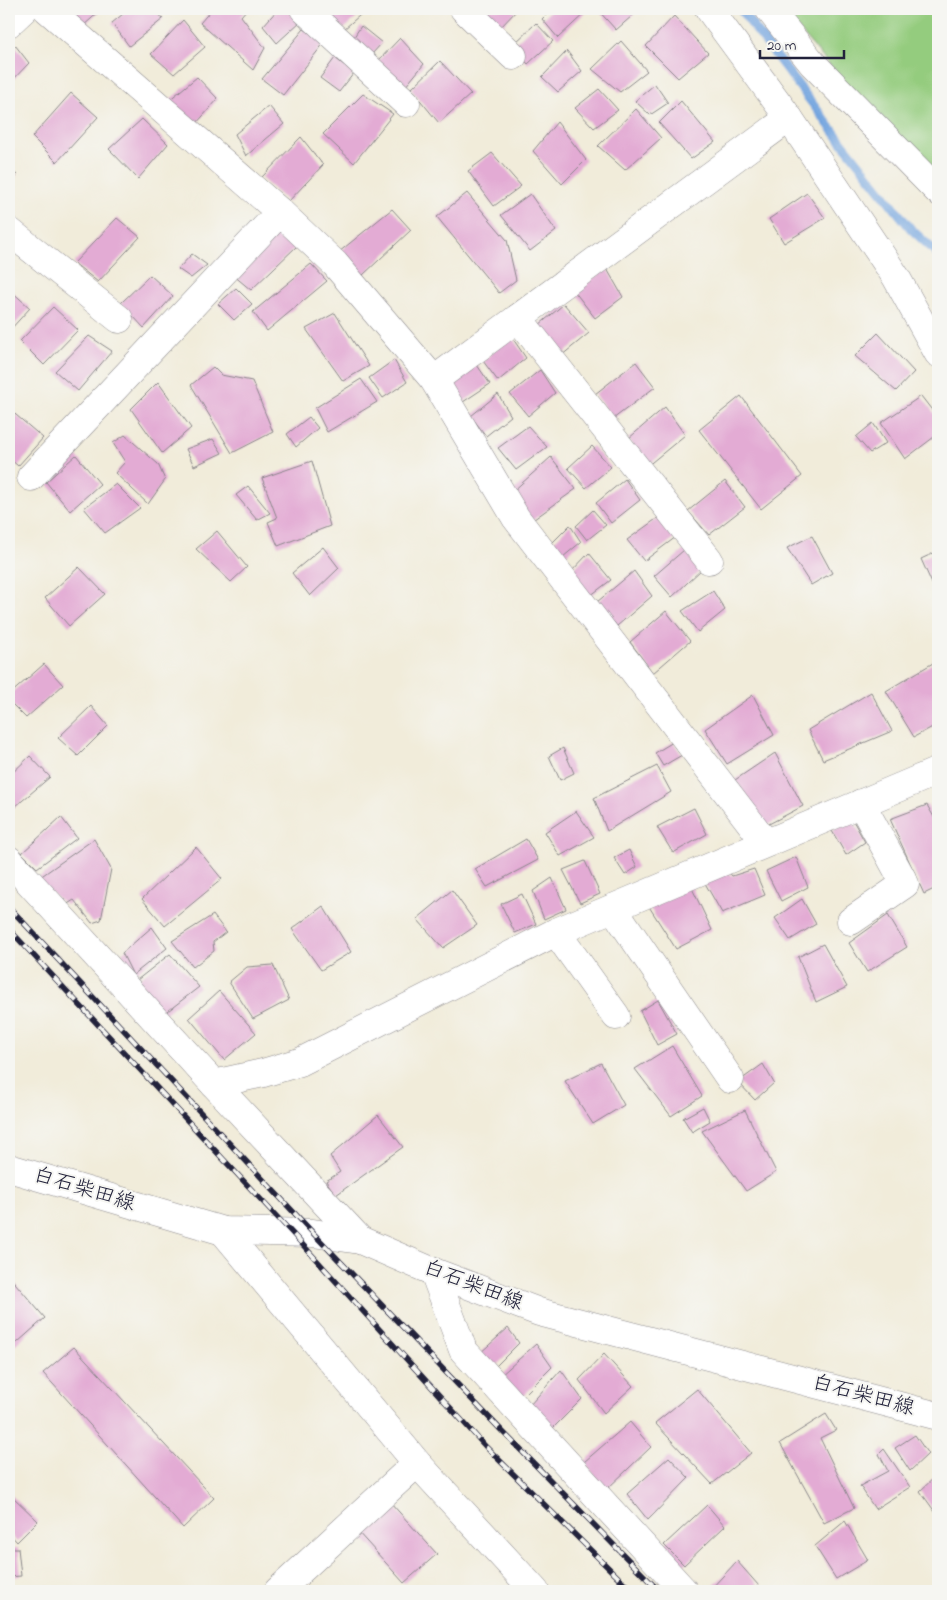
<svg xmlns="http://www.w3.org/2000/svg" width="947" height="1600" font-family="'Indie Flower','Klee One',sans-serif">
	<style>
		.green { fill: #94cc7e; stroke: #5b775c }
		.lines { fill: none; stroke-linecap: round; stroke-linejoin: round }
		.stream { stroke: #74a5df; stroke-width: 9 }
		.building { fill: #e3abd4 }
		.minor-casing { stroke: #8a878a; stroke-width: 29 }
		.tertiary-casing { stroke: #8a878a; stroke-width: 29 }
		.primary-casing { stroke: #8a878a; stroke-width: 29 }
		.minor { stroke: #fff; stroke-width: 28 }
		.tertiary { stroke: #fff; stroke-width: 28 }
		.primary { stroke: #fff; stroke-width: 28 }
		.rail-casing { stroke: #22223b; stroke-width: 5.5 }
		.rail { stroke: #f6f6f2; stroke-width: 4; stroke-dasharray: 11; stroke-linecap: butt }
		.labels { text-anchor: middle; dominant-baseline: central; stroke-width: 4; stroke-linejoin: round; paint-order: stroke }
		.street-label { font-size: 21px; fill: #22223b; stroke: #f6f6f2 }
	</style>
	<rect width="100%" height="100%" fill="#f6f6f2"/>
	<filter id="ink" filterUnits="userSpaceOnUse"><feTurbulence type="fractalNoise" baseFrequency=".02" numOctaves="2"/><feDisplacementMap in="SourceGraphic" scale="10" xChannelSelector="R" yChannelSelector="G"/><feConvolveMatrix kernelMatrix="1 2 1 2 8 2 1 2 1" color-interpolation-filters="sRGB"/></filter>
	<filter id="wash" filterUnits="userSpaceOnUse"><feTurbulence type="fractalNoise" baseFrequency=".0096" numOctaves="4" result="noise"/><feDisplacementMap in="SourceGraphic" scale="20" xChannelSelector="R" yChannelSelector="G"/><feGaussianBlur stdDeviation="1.12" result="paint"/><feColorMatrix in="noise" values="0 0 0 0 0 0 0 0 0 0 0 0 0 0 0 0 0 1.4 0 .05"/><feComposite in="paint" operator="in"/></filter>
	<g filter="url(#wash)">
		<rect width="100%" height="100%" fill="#f1ecda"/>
		<polygon class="green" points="781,9 938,9 938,180 898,144"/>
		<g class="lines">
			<polyline class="stream" points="740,9 841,141 911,229 938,254"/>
		</g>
		<g id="blocks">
			<g class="building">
				<polygon points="65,9 102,9 82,27"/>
				<polygon points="129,9 155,9 163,19 129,46 112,23"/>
				<polygon points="212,9 247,9 241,16 265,48 253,70 200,23"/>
				<polygon points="278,9 285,9 301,21 277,43 263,26"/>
				<polygon points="323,9 367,9 344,29"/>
				<polygon points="480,9 518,9 499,29"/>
				<polygon points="552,9 584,9 587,11 558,38 542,19"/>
				<polygon points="597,9 640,9 616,30"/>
				<polygon points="674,16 708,53 678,78 646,46"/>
				<polygon points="183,20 205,47 174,74 151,54"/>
				<polygon points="536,23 553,41 528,64 512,46"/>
				<polygon points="361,26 382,43 371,55 352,40"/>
				<polygon points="304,29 324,43 283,95 262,79"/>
				<polygon points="400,38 424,64 405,87 378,61"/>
				<polygon points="621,41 647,71 620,92 592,69"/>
				<polygon points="15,45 29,63 9,84 9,50"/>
				<polygon points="567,51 582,71 558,92 542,77"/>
				<polygon points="335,58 354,73 339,92 320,78"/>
				<polygon points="440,61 471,94 439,123 411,89"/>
				<polygon points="197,77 218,99 195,125 168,101"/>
				<polygon points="655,84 668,103 650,115 635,101"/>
				<polygon points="599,89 618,110 594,128 575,108"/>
				<polygon points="71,93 98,117 57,162 32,137"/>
				<polygon points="363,94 393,114 354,163 323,134"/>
				<polygon points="681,101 715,142 691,159 659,123"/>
				<polygon points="269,106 284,124 246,156 235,134"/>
				<polygon points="636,109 661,138 625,170 598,146"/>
				<polygon points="142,119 168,144 138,179 109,149"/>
				<polygon points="557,122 586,160 562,184 533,151"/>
				<polygon points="301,137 323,165 288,202 261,178"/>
				<polygon points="492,153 521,186 494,206 468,171"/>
				<polygon points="9,168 17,175 9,184"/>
				<polygon points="467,193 507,240 516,280 499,293 437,217"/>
				<polygon points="807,193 825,218 784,243 769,219"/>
				<polygon points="530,194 556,231 530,251 501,215"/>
				<polygon points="392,209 411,230 363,275 339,252"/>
				<polygon points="117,218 140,237 98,282 74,263"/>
				<polygon points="277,227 297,246 251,290 233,275"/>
				<polygon points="192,254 207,265 191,278 178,269"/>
				<polygon points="311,264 327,281 267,331 253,312"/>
				<polygon points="607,269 623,297 595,318 574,291"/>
				<polygon points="150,275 173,296 144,328 121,303"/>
				<polygon points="236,288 252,304 234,320 218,304"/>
				<polygon points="9,289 30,308 9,331"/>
				<polygon points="564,304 589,333 561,356 539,325"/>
				<polygon points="53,307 78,330 44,365 20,341"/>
				<polygon points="335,313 369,366 343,381 306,329"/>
				<polygon points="878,333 914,372 896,391 855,356"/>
				<polygon points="89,336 112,351 78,391 55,371"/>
				<polygon points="511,336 526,358 498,381 483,361"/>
				<polygon points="394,360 407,382 383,398 369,378"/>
				<polygon points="475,362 490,384 460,404 446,384"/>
				<polygon points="636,362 655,387 613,419 595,394"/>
				<polygon points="213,367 221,375 252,381 273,432 232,453 191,385"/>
				<polygon points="540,370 555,393 528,416 510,394"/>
				<polygon points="361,379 377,402 327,432 315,408"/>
				<polygon points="158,382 191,428 162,453 131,409"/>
				<polygon points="498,394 511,416 486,436 471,416"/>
				<polygon points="741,396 802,476 761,509 699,430"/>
				<polygon points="921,396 938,418 938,434 905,459 881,423"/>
				<polygon points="665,407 685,435 646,467 628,439"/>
				<polygon points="9,409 43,438 18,466 9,458"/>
				<polygon points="309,417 318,428 296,447 287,434"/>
				<polygon points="873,423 886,443 870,453 856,437"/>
				<polygon points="528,426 547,447 516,470 498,448"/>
				<polygon points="125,435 158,464 165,480 148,504 115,473 125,462 113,443"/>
				<polygon points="213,439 222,453 194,466 186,449"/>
				<polygon points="592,446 611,467 586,488 568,468"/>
				<polygon points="76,455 100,484 70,511 46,482"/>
				<polygon points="551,457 576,489 530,522 511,493"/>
				<polygon points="312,461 330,526 278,546 268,522 277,518 262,478"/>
				<polygon points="625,479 640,500 611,523 596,503"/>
				<polygon points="725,481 745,507 709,535 688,511"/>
				<polygon points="116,484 140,508 105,533 84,508"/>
				<polygon points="248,486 270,513 257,520 236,495"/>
				<polygon points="593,510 606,525 587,540 576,526"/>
				<polygon points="659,517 676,537 644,561 627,540"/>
				<polygon points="570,525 581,542 557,562 547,548"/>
				<polygon points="217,531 247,567 231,582 196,549"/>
				<polygon points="812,536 832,573 811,585 787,548"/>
				<polygon points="323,547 339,568 310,596 292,573"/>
				<polygon points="684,550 702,569 672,597 654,576"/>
				<polygon points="938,551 938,597 921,559"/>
				<polygon points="589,553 611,580 586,599 569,574"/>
				<polygon points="79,567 105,594 69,626 45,598"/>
				<polygon points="634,571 652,596 617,626 597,602"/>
				<polygon points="713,591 725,610 698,632 682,611"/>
				<polygon points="666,611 690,641 653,673 630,642"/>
				<polygon points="938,660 938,724 914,737 886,691"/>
				<polygon points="44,664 63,685 26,718 9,701 9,695"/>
				<polygon points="871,692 892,731 823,760 808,730"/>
				<polygon points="753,695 774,735 727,764 705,729"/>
				<polygon points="91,706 108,726 78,756 58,738"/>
				<polygon points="673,742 682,755 663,766 655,753"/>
				<polygon points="563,748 574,773 560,780 549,756"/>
				<polygon points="775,753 803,806 767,825 735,780"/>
				<polygon points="30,756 50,777 9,812 9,776"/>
				<polygon points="657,766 671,792 607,831 594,798"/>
				<polygon points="927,805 938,824 938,887 924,894 890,819"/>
				<polygon points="694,808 707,834 673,853 657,827"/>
				<polygon points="576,811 594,837 560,856 545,832"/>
				<polygon points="61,817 77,838 37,868 22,853"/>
				<polygon points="851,817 865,842 846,855 832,831"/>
				<polygon points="94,839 111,869 101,920 92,923 74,900 66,905 36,880"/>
				<polygon points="526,839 538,860 487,887 475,869"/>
				<polygon points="196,847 222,879 165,926 142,899"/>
				<polygon points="629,850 637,867 625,875 614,858"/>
				<polygon points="796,857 808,887 781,901 766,871"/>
				<polygon points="585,861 600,894 580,903 563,870"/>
				<polygon points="754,869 765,895 722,913 702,878 727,870 732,876"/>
				<polygon points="552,878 566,909 544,919 533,891"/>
				<polygon points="690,884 712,930 676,949 648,905"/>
				<polygon points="452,890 477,925 443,948 417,919"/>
				<polygon points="522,894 536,924 515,933 501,904"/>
				<polygon points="802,899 816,924 790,940 775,918"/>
				<polygon points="323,906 351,952 321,970 292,929"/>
				<polygon points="213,915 226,932 213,942 214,951 193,967 172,941"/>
				<polygon points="888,915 907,947 867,972 849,943"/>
				<polygon points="152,927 167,948 133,975 122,953"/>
				<polygon points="823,944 847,987 816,1002 798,957"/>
				<polygon points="170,954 199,987 164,1014 137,980"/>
				<polygon points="273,965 289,1000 253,1019 229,982 247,967"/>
				<polygon points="219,991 256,1033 224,1060 189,1018"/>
				<polygon points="658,1000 677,1034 657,1045 640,1011"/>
				<polygon points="672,1046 702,1096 671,1116 635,1069"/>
				<polygon points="601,1063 624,1105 593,1124 565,1081"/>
				<polygon points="763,1064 774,1083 755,1100 738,1082"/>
				<polygon points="703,1107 710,1121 692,1132 683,1118"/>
				<polygon points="745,1110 776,1172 746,1191 702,1131"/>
				<polygon points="378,1115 403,1147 336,1195 326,1181 340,1172 330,1156"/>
				<polygon points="9,1276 45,1318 9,1350"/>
				<polygon points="508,1328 519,1343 493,1369 479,1354"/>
				<polygon points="536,1344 552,1367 519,1400 500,1376"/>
				<polygon points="74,1347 214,1498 183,1528 43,1373"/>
				<polygon points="604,1354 633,1386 604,1413 579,1380"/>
				<polygon points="561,1370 582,1399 551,1430 529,1406"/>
				<polygon points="697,1389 751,1453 712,1484 655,1423"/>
				<polygon points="826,1414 836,1430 820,1438 854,1508 824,1523 780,1443"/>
				<polygon points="630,1422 651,1447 606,1490 584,1462"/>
				<polygon points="915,1435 928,1454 910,1471 895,1448"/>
				<polygon points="884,1449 910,1487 875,1509 860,1486 888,1471 879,1454"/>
				<polygon points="669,1457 689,1478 648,1520 627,1494"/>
				<polygon points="938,1474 938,1516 920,1491"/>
				<polygon points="10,1494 38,1521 17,1542 9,1533"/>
				<polygon points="390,1502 437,1554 404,1583 357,1531"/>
				<polygon points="707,1505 725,1526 684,1565 664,1545"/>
				<polygon points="845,1521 868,1560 836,1579 815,1546"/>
				<polygon points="9,1548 18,1548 21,1576 9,1577"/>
				<polygon points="737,1561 759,1586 753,1591 709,1591"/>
			</g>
		</g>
	</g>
	<g filter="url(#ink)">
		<use href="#blocks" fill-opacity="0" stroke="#8a878a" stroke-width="1"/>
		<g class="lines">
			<defs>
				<g id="minor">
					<polyline points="47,9 280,212"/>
					<polyline points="304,9 406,103"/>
					<polyline points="464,9 513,56"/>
					<polyline points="769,9 813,64 938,191"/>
					<polyline points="9,23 24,9"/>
					<polyline points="9,231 119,319"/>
					<polyline points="518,318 709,560"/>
					<polyline points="434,380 789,118"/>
					<polyline points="31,477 280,212 335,264 434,380 516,518 766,843"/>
					<polyline points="9,860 214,1084 360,1240"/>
					<polyline points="613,908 730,1079"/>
					<polyline points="851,921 905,884 861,803"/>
					<polyline points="556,932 616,1016"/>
					<polyline points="214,1084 263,1073 300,1062 556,932 938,771"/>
					<polyline points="223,1231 417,1463 535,1591"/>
					<polyline points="434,1272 463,1350 684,1591"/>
					<polyline points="278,1591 417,1463"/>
				</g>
				<polyline id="tertiary" points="709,9 789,118 896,277 938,353"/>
				<polyline id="primary" points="9,1168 223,1231 313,1233 360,1240 434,1272 539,1312 938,1416"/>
			</defs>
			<use href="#minor" class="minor-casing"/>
			<use href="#tertiary" class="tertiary-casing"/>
			<use href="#primary" class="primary-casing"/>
			<use href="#minor" class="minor"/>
			<use href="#tertiary" class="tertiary"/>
			<use href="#primary" class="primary"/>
			<defs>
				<g id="rail">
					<polyline points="9,907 313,1233 502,1431 659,1591"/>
					<polyline points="9,929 293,1234 486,1447 632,1591"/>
				</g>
			</defs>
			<use href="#rail" class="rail-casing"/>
			<use href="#rail" class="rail"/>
		</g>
	</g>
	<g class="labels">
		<g class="street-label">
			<text transform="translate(84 1190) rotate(17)">白石柴田線</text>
			<text transform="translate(473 1286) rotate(21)">白石柴田線</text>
			<text transform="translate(863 1396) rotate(15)">白石柴田線</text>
		</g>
	</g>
	<rect width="947" height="1600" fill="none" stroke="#f6f6f2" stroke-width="30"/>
	<path d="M760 50v8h84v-8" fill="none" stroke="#22223b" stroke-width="2.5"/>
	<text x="767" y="50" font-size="15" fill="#22223b" stroke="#f6f6f2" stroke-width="4" paint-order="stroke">20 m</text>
</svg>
